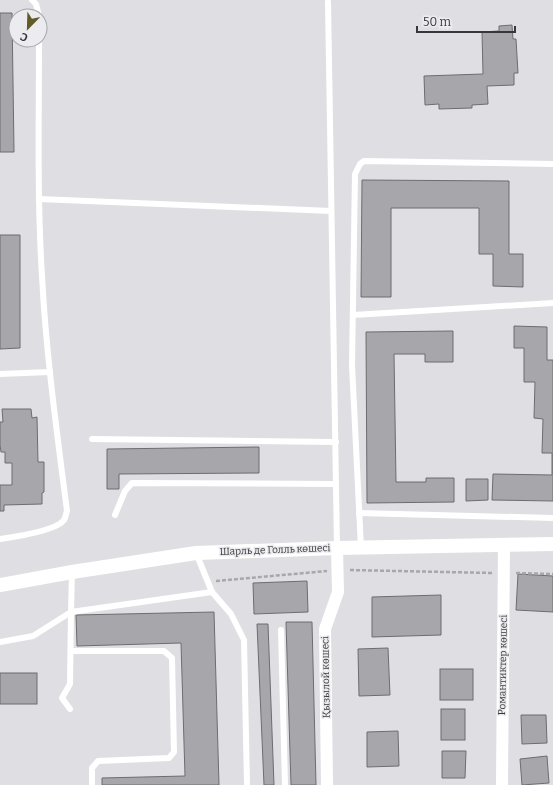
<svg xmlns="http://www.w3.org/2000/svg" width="553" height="785" font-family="Bitter,serif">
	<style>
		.building { fill: #a7a6aa; stroke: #6d6d71 }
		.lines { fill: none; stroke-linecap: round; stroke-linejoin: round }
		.path { stroke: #a8a8ab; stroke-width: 2.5; stroke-dasharray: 4 2; stroke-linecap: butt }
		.service { stroke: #fff; stroke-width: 6 }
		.minor { stroke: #fff; stroke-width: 12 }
		.tertiary { stroke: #fff; stroke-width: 14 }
		.labels { text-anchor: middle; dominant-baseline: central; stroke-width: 3; stroke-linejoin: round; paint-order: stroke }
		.street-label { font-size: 10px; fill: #373638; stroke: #ececf0 }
	</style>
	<rect width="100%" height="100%" fill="#dfdfe3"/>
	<g class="building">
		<polygon points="0,13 12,13 14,152 0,152"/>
		<polygon points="512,25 513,39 516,39 518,73 514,73 514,85 487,86 488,104 472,105 472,108 439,109 439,104 425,105 424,76 483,74 482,32 499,31 499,26"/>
		<polygon points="362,180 509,181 509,254 523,254 523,287 493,286 493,254 479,254 479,208 391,208 391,297 361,297"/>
		<polygon points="0,235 20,235 20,348 0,349"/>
		<polygon points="514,326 547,327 547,360 553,360 553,501 492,500 493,474 552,475 552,453 542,453 543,419 534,418 535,382 524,382 524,348 514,348"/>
		<polygon points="453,331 453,362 425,362 425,354 394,354 396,482 426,482 426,478 454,478 454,502 367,503 366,332"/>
		<polygon points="2,409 31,409 32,418 37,417 38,462 44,462 44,492 42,493 42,504 4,505 4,511 0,511 0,485 12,485 12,463 5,463 5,452 1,452 0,445 0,422 3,422"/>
		<polygon points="259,447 259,473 119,474 119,489 107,489 107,449"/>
		<polygon points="466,479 488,479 488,500 466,501"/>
		<polygon points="518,574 553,576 553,612 516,610"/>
		<polygon points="307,581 308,612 254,614 253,583"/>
		<polygon points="441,595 441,635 372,637 372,597"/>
		<polygon points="214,612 219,785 102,785 102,778 185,776 181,643 77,646 76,615"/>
		<polygon points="286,622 312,622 316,785 291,785"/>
		<polygon points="257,624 268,624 274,785 264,785"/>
		<polygon points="388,648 390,695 359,696 358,649"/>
		<rect x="440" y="669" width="33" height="31"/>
		<rect x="0" y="673" width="37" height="31"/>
		<rect x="441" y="709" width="24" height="31"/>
		<polygon points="521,715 546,715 547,743 522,744"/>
		<polygon points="398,731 399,766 367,767 367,732"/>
		<polygon points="442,751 466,751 465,778 442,778"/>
		<polygon points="547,756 549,783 522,785 520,759"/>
	</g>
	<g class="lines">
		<g class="path">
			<polyline points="350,570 493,573"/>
			<polyline points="516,573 553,574"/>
			<polyline points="216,581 327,571"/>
		</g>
		<g class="service">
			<polyline points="32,0 36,4 39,16"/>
			<polyline points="328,2 337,548"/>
			<polyline points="39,199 331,211"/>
			<polyline points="353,315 553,303"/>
			<polyline points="0,374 50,372"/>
			<polyline points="92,439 336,442"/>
			<polyline points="359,513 553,518"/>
			<polyline points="115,515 125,491 132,483 336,484"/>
			<path d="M 0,539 C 14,537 56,531 64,520 C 66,517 66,513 67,511 C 57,433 46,354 42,276 C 37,197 39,119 39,40"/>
			<polyline points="361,548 352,365 355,174 360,164 364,161 553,164"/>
			<polyline points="196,553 212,592 231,614 244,640 247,785"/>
			<polyline points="72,572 71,612 212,592"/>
			<polyline points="281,630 285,785"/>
			<polyline points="0,642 33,636 71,612"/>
			<polyline points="71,651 164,651 172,658 174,752 169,758 98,761 92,768 92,785"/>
			<polyline points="70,709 62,698 70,684 71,612"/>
		</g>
		<g class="minor">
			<polyline points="327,785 325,629 338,592 337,548"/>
			<polyline points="502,785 504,545"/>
		</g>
		<polyline class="tertiary" points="0,585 72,572 196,553 337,548 553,544"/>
	</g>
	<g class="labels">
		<g class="street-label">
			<text transform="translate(275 550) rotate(-2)">Шарль де Голль көшесі</text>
			<text transform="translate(503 665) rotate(-89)">Романтиктер көшесі</text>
			<text transform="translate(326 677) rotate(-91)">Қызылой көшесі</text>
		</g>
	</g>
	<g transform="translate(28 28) rotate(203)"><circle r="19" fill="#ececf0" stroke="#a4a3a6"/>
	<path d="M0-3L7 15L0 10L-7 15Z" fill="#615b27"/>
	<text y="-6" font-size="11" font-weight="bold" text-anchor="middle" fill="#373638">С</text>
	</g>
	<path d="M417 26v6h98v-6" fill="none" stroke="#373638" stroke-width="2"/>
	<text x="423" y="26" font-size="12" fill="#373638" stroke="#ececf0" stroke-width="3" paint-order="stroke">50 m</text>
</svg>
